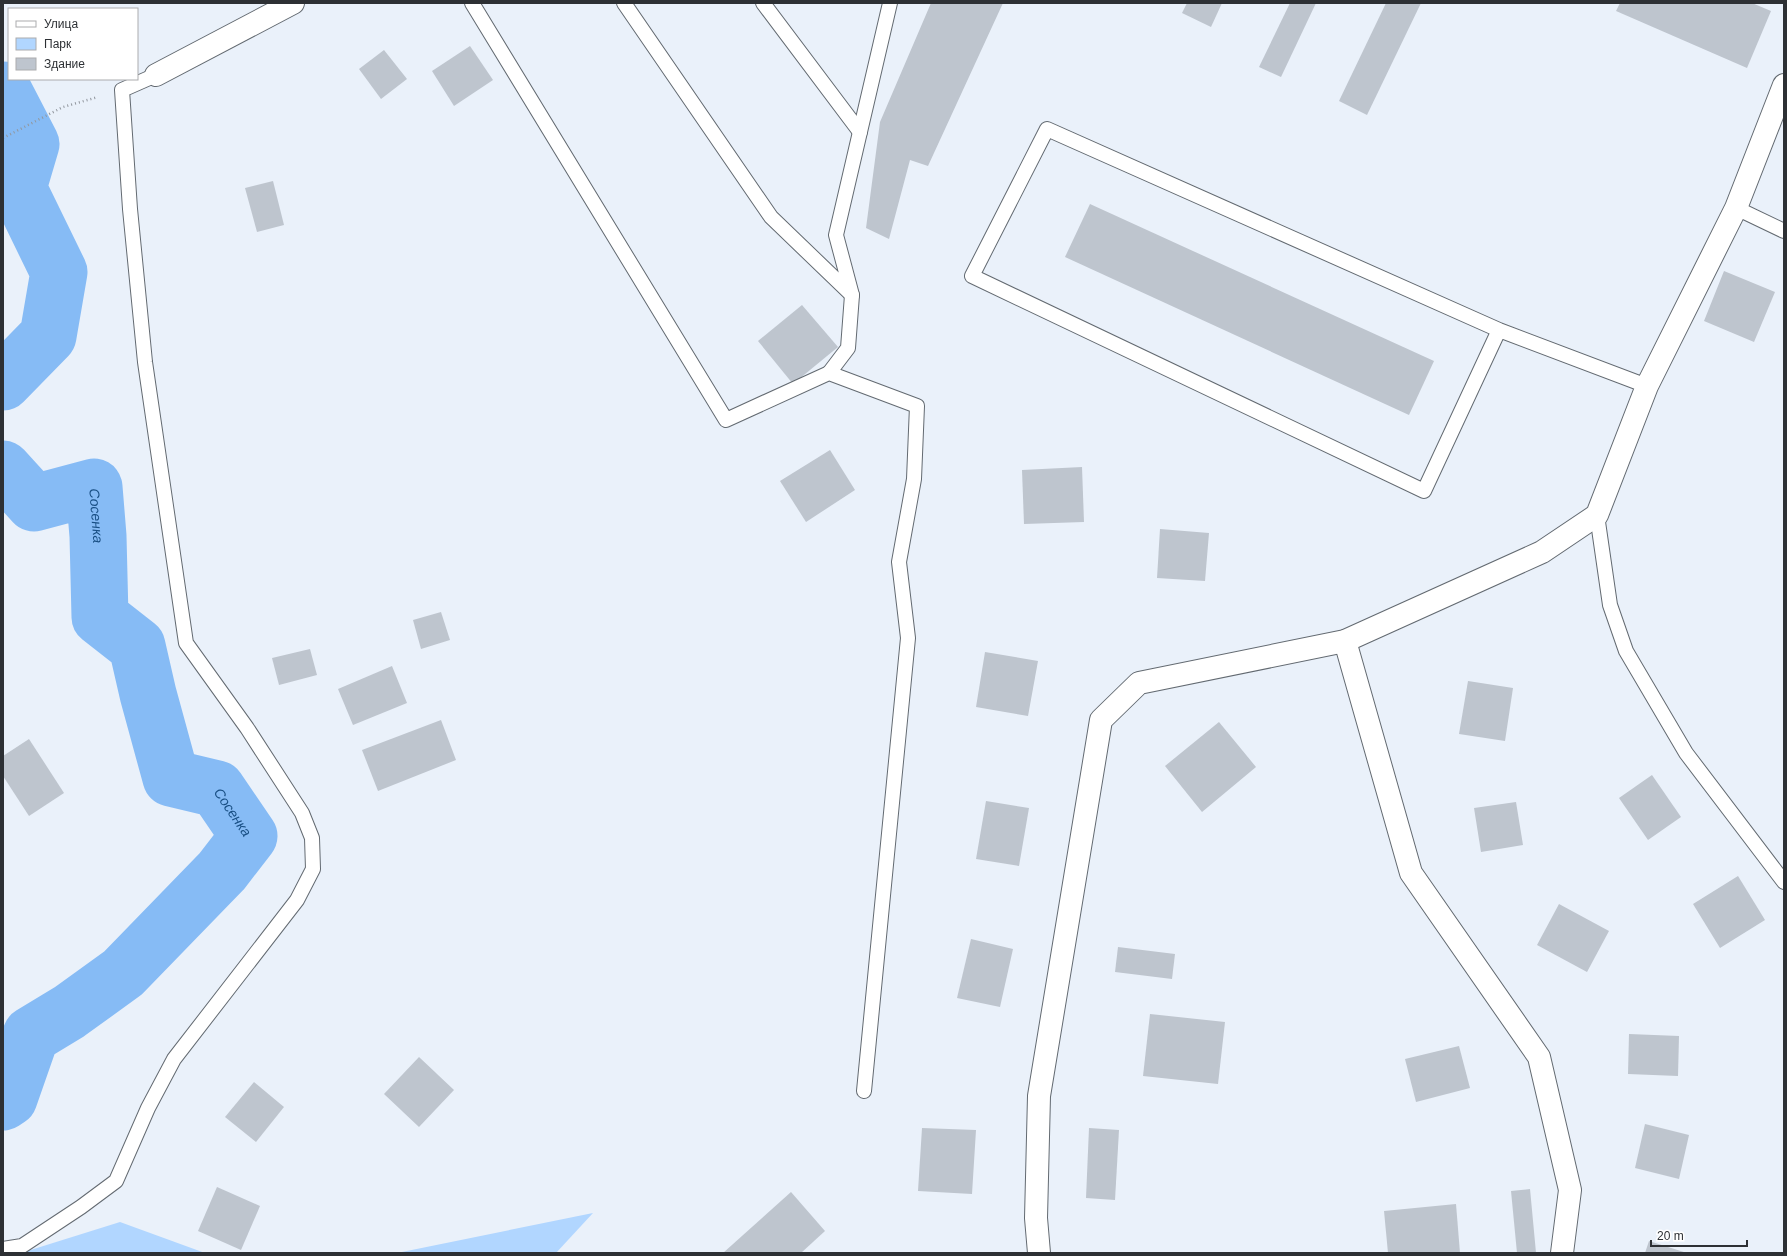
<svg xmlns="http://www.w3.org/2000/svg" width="1787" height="1256" font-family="Helvetica,sans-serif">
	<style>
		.green { fill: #b1d6ff }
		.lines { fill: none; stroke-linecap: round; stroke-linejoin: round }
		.river { stroke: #86bbf5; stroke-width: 57 }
		.building { fill: #bec5ce }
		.service-casing { stroke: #636a71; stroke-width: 16 }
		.minor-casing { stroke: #636a71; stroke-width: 24 }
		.path { stroke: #92979e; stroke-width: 2.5; stroke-dasharray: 1 3; stroke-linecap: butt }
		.service { stroke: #fff; stroke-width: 14 }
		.minor { stroke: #fff; stroke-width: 22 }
		.labels { text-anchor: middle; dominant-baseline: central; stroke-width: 3; stroke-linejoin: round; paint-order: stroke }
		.water-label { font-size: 14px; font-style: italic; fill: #194f84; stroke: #fff }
	</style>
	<rect width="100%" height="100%" fill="#eaf1fa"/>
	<g class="green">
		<polygon points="593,1213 556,1253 397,1253"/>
		<polygon points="120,1222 205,1253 21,1253"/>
	</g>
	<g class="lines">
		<g class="river">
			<polyline points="3,90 31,144 18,188 59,272 48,336 3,382"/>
			<path id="s1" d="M 3,469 L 34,503 L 94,487 L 98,536 L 100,617 L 137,646 L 148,694 L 171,778 L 217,789 L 249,836 L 222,871 L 123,973 L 69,1012 L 31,1035 L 9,1098 L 3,1102"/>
		</g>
	</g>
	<g class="building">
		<polygon points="931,3 1003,3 928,166 910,160 889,239 866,228 880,122"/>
		<polygon points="1187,3 1222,3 1211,27 1182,13"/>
		<polygon points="1290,3 1316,3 1281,77 1259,67"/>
		<polygon points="1386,3 1421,3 1367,115 1339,101"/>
		<polygon points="1620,3 1752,3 1771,11 1747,68 1616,11"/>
		<polygon points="470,46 493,80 454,106 432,71"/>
		<polygon points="384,50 407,79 381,99 359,69"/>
		<polygon points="273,181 284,225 257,232 245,188"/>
		<polygon points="1090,204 1434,361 1409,415 1065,257"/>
		<polygon points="1724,271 1775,292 1754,342 1704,321"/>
		<polygon points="802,305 838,347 793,384 758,341"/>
		<polygon points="830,450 855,490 806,522 780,481"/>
		<polygon points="1082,467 1084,522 1024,524 1022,470"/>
		<polygon points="1160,529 1209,533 1205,581 1157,578"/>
		<polygon points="441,612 450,640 421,649 413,620"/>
		<polygon points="310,649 317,675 279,685 272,658"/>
		<polygon points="985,652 1038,661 1028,716 976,707"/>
		<polygon points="392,666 407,703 353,725 338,689"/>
		<polygon points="1468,681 1513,688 1505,741 1459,734"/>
		<polygon points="441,720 456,760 378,791 362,750"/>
		<polygon points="1219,722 1256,767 1202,812 1165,766"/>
		<polygon points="29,739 64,793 29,816 3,776 3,756"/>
		<polygon points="1652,775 1681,817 1648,840 1619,798"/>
		<polygon points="986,801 1029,808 1019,866 976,859"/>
		<polygon points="1516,802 1523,845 1481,852 1474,808"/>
		<polygon points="1738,876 1765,920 1720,948 1693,904"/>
		<polygon points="1559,904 1609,931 1587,972 1537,945"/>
		<polygon points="971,939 1013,949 1000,1007 957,998"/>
		<polygon points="1118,947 1175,954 1172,979 1115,972"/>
		<polygon points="1150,1014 1225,1022 1218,1084 1143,1076"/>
		<polygon points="1629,1034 1679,1036 1678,1076 1628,1074"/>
		<polygon points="1459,1046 1470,1088 1416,1102 1405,1059"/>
		<polygon points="419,1057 454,1090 419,1127 384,1094"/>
		<polygon points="254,1082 284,1107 256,1142 225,1117"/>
		<polygon points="1645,1124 1689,1135 1679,1179 1635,1168"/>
		<polygon points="922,1128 976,1130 972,1194 918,1191"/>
		<polygon points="1089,1128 1119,1130 1115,1200 1086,1198"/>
		<polygon points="217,1187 260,1206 241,1250 198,1231"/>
		<polygon points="1530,1189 1536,1253 1517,1253 1511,1191"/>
		<polygon points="791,1192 825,1231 801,1253 723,1253"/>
		<polygon points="1456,1204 1460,1253 1388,1253 1384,1211"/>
		<polygon points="1649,1241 1687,1253 1645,1253"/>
	</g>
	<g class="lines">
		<defs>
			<g id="service">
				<polyline points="472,3 726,420 829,373 917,406 914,479 899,562 908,638 864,1091"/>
				<polyline points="624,3 771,217 852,295 836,235 890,3"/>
				<polyline points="763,3 860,132"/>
				<polyline points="1736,208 1784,231"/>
				<polyline points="1499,330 1047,129 972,276 1424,491 1499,330 1647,386"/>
				<polyline points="829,373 848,348 852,295"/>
				<polyline points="1597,515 1610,605 1626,651 1686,753 1784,882"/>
				<polyline points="3,1249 22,1246 81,1207 116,1181 148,1108 174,1059 297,900 313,869 312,838 302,813 247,728 186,643 145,362 130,209 122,90 156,75"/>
			</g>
			<g id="minor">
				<polyline points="156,75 293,3"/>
				<polyline points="1345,641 1411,873 1539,1057 1570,1190 1562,1253"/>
				<polyline points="1039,1253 1036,1218 1039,1096 1101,720 1139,683 1345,641 1542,552 1597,515 1647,386 1736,208 1784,85"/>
			</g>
		</defs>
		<use href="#service" class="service-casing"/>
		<use href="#minor" class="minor-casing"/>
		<polyline class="path" points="3,138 63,107 98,97"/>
		<use href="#service" class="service"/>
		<use href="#minor" class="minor"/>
	</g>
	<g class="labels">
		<g class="water-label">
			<text stroke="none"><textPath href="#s1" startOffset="137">Сосенка</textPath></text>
			<text stroke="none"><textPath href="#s1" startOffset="497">Сосенка</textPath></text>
		</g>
	</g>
	<rect width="1787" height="1256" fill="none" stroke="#2d3034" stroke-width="8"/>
	<rect x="8" y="8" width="130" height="72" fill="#ffffff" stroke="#abacae"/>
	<rect x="16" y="21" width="20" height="6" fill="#ffffff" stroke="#abacae"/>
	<text x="44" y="28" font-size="12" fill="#2d3034">Улица</text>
	<rect x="16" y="38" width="20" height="12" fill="#b1d6ff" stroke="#abacae"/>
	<text x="44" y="48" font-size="12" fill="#2d3034">Парк</text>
	<rect x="16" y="58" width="20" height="12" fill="#bec5ce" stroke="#abacae"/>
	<text x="44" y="68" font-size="12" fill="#2d3034">Здание</text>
	<path d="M1651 1240v6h96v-6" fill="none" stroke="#2d3034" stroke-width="2"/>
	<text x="1657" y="1240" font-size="12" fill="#2d3034" stroke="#ffffff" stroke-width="3" paint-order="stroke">20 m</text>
</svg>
